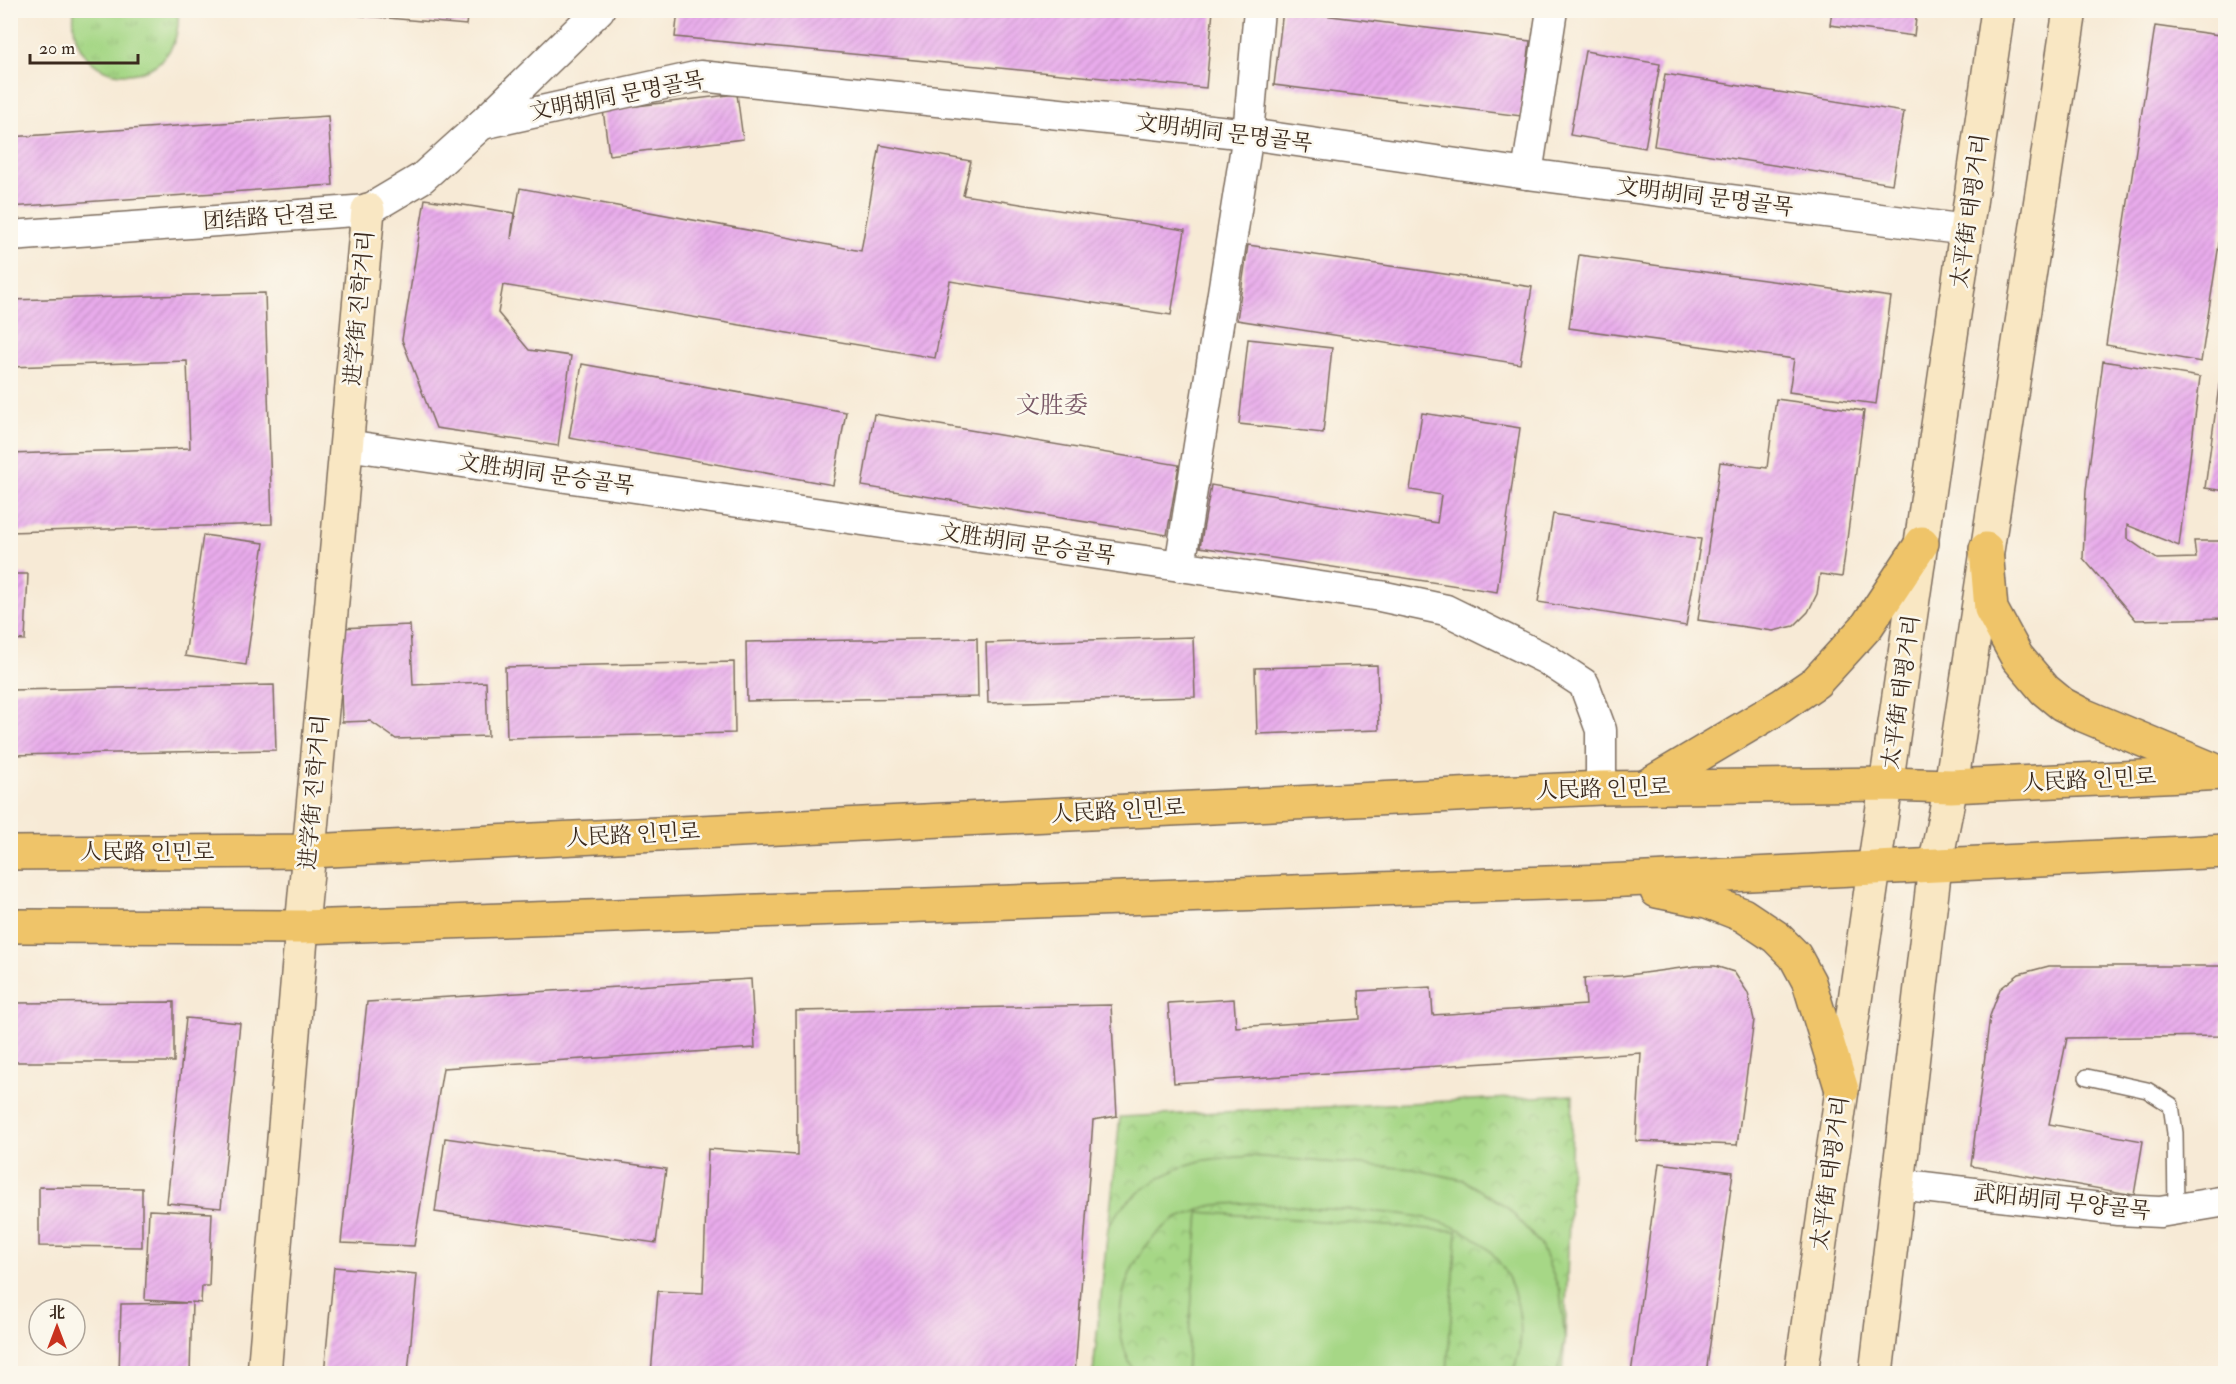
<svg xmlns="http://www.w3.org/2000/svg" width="2236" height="1384" font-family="'IM FELL Double Pica','Noto Serif SC','Noto Serif KR',serif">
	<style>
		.grass { fill: url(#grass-tufts); stroke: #708052; stroke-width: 1.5 }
		.park { fill: url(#park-crowns); stroke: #708052; stroke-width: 1.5 }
		.pitch { fill: #a6d786; stroke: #708052; stroke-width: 1.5 }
		.building { fill: url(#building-hatch) }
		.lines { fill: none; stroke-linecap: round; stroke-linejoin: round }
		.lane-casing { stroke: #7d6d5e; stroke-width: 18 }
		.street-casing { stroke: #7d6d5e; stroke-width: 33 }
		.secondary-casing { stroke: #7d6d5e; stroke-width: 36 }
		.primary-casing { stroke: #7d6d5e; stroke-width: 36 }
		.lane { stroke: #fff; stroke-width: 15 }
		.street { stroke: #fff; stroke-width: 30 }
		.secondary { stroke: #f9e7c3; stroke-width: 33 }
		.primary { stroke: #efc469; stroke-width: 33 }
		.labels { text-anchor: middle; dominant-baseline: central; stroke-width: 5; stroke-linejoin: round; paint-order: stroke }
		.street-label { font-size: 22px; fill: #3b2a1e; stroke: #fbf7ec }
		.neighbourhood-label { font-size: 24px; fill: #785766; stroke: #fbf7ec }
	</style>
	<defs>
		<pattern id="grass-tufts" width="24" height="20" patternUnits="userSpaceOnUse" patternTransform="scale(1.5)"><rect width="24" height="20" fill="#a6d786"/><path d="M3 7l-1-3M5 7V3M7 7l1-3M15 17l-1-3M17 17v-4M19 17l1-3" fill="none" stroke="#90b973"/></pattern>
		<pattern id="park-crowns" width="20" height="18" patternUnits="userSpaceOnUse" patternTransform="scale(1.5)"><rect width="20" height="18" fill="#a6d786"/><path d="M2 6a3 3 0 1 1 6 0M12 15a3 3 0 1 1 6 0" fill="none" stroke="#90b973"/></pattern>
		<pattern id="building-hatch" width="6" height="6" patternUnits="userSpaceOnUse" patternTransform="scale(1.5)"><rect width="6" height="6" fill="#e8abeb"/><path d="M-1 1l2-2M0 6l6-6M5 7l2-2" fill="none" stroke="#c893c9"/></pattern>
	</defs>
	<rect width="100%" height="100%" fill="#fbf7ec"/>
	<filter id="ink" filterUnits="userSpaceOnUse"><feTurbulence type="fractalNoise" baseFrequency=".0167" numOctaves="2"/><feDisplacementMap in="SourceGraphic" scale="12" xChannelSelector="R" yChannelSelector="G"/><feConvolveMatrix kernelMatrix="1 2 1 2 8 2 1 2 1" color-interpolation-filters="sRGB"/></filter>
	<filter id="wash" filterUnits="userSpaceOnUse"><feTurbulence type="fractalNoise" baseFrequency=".008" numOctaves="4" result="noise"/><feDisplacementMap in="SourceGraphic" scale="24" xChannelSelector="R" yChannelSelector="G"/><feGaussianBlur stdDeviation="1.35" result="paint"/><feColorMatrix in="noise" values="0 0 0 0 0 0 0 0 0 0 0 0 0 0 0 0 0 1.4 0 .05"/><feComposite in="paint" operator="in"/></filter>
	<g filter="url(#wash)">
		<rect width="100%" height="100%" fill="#f7ead6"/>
		<path class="grass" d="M 178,11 C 184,96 66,94 74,11 Z"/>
		<polygon class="park" points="1573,1095 1565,1341 1562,1373 1093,1374 1120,1117"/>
		<g class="pitch">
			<path d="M 1251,1156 L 1413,1169 L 1463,1180 L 1506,1206 L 1540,1244 L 1560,1291 L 1565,1341 L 1557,1373 L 1512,1373 C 1523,1349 1523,1324 1516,1299 C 1492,1209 1402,1214 1328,1209 C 1290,1207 1248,1199 1210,1206 C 1204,1207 1199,1210 1193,1213 C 1186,1215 1178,1217 1172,1221 C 1142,1242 1123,1277 1120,1313 C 1118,1334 1125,1355 1135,1373 L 1093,1373 L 1108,1227 C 1123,1198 1168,1169 1200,1161 C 1216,1157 1234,1158 1251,1156 Z"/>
			<polygon points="1199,1212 1457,1231 1447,1373 1186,1373"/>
		</g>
		<g id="blocks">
			<g class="building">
				<polygon points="321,10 468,10 466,25 321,12"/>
				<polygon points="678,10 1213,10 1206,88 675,37"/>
				<polygon points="1283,10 1530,41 1521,116 1274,85"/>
				<polygon points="1832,10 1917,10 1914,36 1830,25"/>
				<polygon points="2155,26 2226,36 2226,198 2201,362 2106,345"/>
				<polygon points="1585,51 1660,64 1645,148 1570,135"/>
				<polygon points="1665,74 1904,112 1892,184 1654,146"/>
				<polygon points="737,94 743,139 609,155 603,110"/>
				<polygon points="328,116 333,185 10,207 10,137"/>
				<polygon points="880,145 971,161 963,195 1185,230 1171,315 950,281 935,358 503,285 498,313 529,350 571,356 558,446 436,428 402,340 425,199 514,213 511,239 520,188 861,251"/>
				<polygon points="1248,245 1532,287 1520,364 1237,320"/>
				<polygon points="1579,255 1891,297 1876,404 1789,392 1794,359 1569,328"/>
				<polygon points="265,293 272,524 10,532 10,454 190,448 187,361 10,367 10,300"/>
				<polygon points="1248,339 1332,348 1323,433 1239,424"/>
				<polygon points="2103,361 2200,377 2179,546 2127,525 2127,538 2157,559 2196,558 2194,541 2226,541 2226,618 2136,620 2083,558 2086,490"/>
				<polygon points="582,364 846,412 833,485 569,438"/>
				<polygon points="2220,379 2226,380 2226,491 2205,488"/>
				<polygon points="1776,399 1864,411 1842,577 1820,574 1817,594 1808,612 1794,626 1773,631 1698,620 1720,462 1767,468"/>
				<polygon points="1422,413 1520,428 1497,592 1200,547 1211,485 1437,523 1441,495 1410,490"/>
				<polygon points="874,414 1179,465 1167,535 862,486"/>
				<polygon points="1553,514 1701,539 1686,626 1538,602"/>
				<polygon points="203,535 264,543 246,665 185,656"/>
				<polygon points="10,574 28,574 25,640 10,639"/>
				<polygon points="410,625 413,685 486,682 488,736 396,739 370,721 342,722 339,628"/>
				<polygon points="1193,637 1195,697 988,703 986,643"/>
				<polygon points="977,638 978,697 747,701 746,642"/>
				<polygon points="734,662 735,733 507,738 505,667"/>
				<polygon points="1377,665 1379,730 1257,734 1255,668"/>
				<polygon points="274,685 276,750 10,755 10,690"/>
				<polygon points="1696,966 1715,966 1734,972 1748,993 1754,1020 1737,1145 1636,1141 1641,1053 1174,1083 1168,1003 1234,999 1236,1027 1360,1019 1359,991 1431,987 1433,1015 1586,1005 1584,978 1621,976"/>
				<polygon points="2049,966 2223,966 2222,1036 2067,1038 2049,1124 2143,1141 2134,1195 1971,1166 1990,1016 2000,989 2019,974"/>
				<polygon points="751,979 755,1048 443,1068 414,1246 341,1243 367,1002"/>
				<polygon points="174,1002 174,1062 10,1062 10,1003"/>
				<polygon points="1111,1005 1117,1116 1093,1120 1075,1374 651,1374 658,1291 703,1293 708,1149 797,1155 796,1011"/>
				<polygon points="186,1018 240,1023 221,1208 167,1203"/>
				<polygon points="445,1138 666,1169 656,1243 435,1212"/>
				<polygon points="1659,1163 1733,1172 1706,1374 1631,1374"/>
				<polygon points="39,1187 142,1188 142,1247 39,1246"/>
				<polygon points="149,1210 212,1213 209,1286 202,1286 201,1303 192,1302 190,1374 119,1374 121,1304 190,1303 145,1300"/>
				<polygon points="334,1267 417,1274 408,1374 324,1374"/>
			</g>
		</g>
	</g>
	<g filter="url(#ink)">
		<use href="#blocks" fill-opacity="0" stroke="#7d6d5e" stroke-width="1.5"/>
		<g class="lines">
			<defs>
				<polyline id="lane" points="2087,1077 2147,1090 2171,1105 2175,1133 2176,1210"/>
				<g id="street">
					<polyline points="482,124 700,76 1248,134 1527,174 1967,230"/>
					<polyline points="1527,174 1552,10"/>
					<polyline points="10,236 368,210 422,178 482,124 599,10"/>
					<polyline points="346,445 1180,566 1380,596 1446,610 1546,659 1584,684 1601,730 1601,788"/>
					<polyline points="1180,566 1248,134 1259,10"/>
					<polyline points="1898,1184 2118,1210 2160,1212 2226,1201"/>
				</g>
				<g id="secondary">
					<polyline points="264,1374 302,927 368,210"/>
					<polyline points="1801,1374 1998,10"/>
					<polyline points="1876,1374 1935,866 1951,786 2070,10"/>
				</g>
				<g id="primary">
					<polyline points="1986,549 1991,609 2017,657 2045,690 2062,704 2083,715 2212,769"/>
					<polyline points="1645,787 1781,706 1816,682 1867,626 1922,543"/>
					<polyline points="10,853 309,851 1601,788 1887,784 1951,786 2226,773"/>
					<polyline points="1657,891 1707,901 1743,915 1776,937 1795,956 1809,982 1842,1090"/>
					<polyline points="10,926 302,927 1605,881 2226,851"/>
				</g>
			</defs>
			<use href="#lane" class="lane-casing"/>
			<use href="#street" class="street-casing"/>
			<use href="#secondary" class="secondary-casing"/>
			<use href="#primary" class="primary-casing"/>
			<use href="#lane" class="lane"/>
			<use href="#street" class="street"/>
			<use href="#secondary" class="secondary"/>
			<use href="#primary" class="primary"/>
		</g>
	</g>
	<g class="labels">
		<g class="street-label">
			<text transform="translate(617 96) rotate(-11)">文明胡同 문명골목</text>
			<text transform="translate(1224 133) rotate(7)">文明胡同 문명골목</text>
			<text transform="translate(1705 197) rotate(7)">文明胡同 문명골목</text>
			<text transform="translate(1970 211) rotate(-82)">太平街 태평거리</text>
			<text transform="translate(270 217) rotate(-4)">团结路 단결로</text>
			<text transform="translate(359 308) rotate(-85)">进学街 진학거리</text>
			<text transform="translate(546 474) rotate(8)">文胜胡同 문승골목</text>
			<text transform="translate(1027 544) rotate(8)">文胜胡同 문승골목</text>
			<text transform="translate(1901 692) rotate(-82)">太平街 태평거리</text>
			<text transform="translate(2089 780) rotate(-3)">人民路 인민로</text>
			<text transform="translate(1603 789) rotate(-2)">人民路 인민로</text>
			<text transform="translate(314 792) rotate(-85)">进学街 진학거리</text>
			<text transform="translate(1118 811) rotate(-3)">人民路 인민로</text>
			<text transform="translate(633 835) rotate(-3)">人民路 인민로</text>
			<text x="147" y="852">人民路 인민로</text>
			<text transform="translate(1830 1173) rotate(-82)">太平街 태평거리</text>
			<text transform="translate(2062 1202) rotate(6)">武阳胡同 무양골목</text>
		</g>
		<g class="neighbourhood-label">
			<text x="1052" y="405">文胜委</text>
		</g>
	</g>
	<rect width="2236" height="1384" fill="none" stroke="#fbf7ec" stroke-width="36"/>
	<g transform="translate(57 1327)"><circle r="28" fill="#fbf7ec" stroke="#aea59a" stroke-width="1.5"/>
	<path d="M0-4.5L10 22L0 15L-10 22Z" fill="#c8321e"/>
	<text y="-9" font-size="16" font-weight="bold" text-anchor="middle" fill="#3b2a1e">北</text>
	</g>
	<path d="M30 54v9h108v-9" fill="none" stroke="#3b2a1e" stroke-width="3"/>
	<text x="39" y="54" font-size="18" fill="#3b2a1e" stroke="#fbf7ec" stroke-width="4.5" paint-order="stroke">20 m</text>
</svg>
